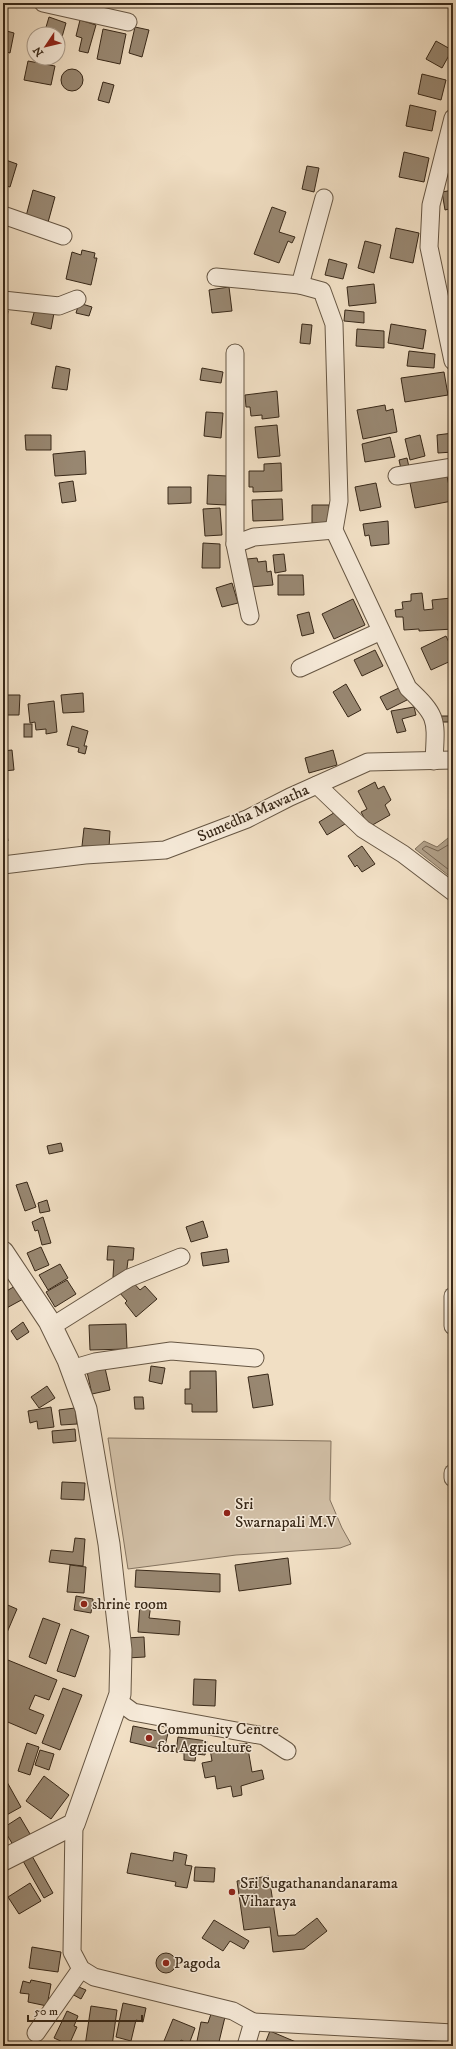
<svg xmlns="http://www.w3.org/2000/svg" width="456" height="2049" font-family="'IM FELL DW Pica',serif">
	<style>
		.green { fill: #d2c0a7; stroke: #857460 }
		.water { fill: #b2a18a; stroke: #81715c }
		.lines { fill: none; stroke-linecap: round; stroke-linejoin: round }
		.shore { stroke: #756451; stroke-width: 1 }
		.building { fill: #988771; stroke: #382818 }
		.minor-casing { stroke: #665643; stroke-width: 19 }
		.tertiary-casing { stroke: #665643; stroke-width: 23 }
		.minor { stroke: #f6ead9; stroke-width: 17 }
		.tertiary { stroke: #f6ead9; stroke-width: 21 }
		.poi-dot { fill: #8f2418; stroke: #f6ead9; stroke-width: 1.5 }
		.labels { text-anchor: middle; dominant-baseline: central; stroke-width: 3; stroke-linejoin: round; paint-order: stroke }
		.street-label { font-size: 16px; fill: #382818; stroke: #f6ead9 }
		.poi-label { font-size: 16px; fill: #382818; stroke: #f6ead9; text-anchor: start }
	</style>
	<rect width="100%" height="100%" fill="#f1dfc4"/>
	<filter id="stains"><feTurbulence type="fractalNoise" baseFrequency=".005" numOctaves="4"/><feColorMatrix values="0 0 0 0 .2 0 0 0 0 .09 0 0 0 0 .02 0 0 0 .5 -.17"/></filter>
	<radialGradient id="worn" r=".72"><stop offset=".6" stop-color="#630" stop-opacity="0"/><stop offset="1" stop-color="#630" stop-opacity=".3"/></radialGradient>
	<polygon class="green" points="108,1438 331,1441 330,1500 342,1528 351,1544 340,1548 236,1555 128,1569"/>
	<polygon class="water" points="448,838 453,838 453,879 415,849 424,841 437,847"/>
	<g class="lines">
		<polyline class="shore" points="453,842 438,851 426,846 422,849 453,873"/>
	</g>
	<g class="building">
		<polygon points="3,6 8,7 4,23 3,23"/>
		<polygon points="49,17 66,23 58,51 58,34 44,34"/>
		<polygon points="80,20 96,25 88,53 79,51 82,38 76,36"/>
		<polygon points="135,27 149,30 142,57 129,53"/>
		<polygon points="103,29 126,34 120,64 97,59"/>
		<polygon points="3,30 14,33 10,53 3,51"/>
		<polygon points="436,41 452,50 442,68 426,59"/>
		<polygon points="3,59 7,60 3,77"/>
		<polygon points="28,61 55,66 51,85 24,80"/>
		<circle cx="72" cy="80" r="11"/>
		<polygon points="422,74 446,80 441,100 418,94"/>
		<polygon points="103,82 114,85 109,103 98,100"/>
		<polygon points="410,105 436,111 432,131 406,126"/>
		<polygon points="404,152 429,158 424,182 399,177"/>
		<polygon points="3,159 17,164 10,187 3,185"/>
		<polygon points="307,166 319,168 314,192 302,189"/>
		<polygon points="33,190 55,197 47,226 25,220"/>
		<polygon points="453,190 453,208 445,210 442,192"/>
		<polygon points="272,207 286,212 279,232 295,237 292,243 288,241 279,263 254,254"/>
		<polygon points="396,228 419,233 413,263 390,258"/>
		<polygon points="365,241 381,245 374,273 358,268"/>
		<polygon points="82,250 95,253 94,258 97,258 91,285 66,279 72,252 81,255"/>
		<polygon points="329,259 347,264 343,279 325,275"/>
		<polygon points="374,284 376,303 349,306 347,287"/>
		<polygon points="229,287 232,311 212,313 209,290"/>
		<polygon points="79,303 92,307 89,316 76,313"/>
		<polygon points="35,309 54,313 51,329 31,324"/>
		<polygon points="345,310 364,312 364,323 344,321"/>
		<polygon points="3,311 8,311 6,323 3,322"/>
		<polygon points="302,324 312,325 310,344 300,343"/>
		<polygon points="391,324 426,330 423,349 388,343"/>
		<polygon points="357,329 384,331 384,348 356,346"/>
		<polygon points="409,351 435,354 434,368 407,366"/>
		<polygon points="56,366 70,369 67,390 52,388"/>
		<polygon points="202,368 223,372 221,383 200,380"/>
		<polygon points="444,372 448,395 405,402 401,378"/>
		<polygon points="277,391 279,417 262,419 262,415 251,416 250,407 246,407 245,395"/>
		<polygon points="385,405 386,411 393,409 397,432 363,439 357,410"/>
		<polygon points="206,412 223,413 221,438 204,436"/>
		<polygon points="277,425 280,456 258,458 255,427"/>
		<polygon points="453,433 453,452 438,453 437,435"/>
		<polygon points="25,435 51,435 51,450 26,450"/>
		<polygon points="420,435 425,456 410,460 405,439"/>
		<polygon points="390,437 395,457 365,462 362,444"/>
		<polygon points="85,451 86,474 55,476 53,454"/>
		<polygon points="407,458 409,467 401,469 399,460"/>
		<polygon points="281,463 282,491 253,492 253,487 249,487 249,471 264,471 264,464"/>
		<polygon points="208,475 227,476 226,505 207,504"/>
		<polygon points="447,476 452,501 415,508 410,483"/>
		<polygon points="73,481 76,501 62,503 59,483"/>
		<polygon points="376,483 381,507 360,511 355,487"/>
		<polygon points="168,487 191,487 191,503 168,504"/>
		<polygon points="282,499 283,520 253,521 252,500"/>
		<polygon points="312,505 329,505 328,524 312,523"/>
		<polygon points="220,508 222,535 205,536 203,509"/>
		<polygon points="388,521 389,544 371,546 369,535 365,536 363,524"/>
		<polygon points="203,543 220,544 220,568 202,568"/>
		<polygon points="284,554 286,571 275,573 273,555"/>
		<polygon points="257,558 258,562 266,561 267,572 271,571 273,585 250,587 247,559"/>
		<polygon points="453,561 453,580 452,580 449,562"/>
		<polygon points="278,575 303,575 304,595 278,595"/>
		<polygon points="232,583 238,603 222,607 216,588"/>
		<polygon points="422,593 424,610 433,609 432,600 451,598 453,629 419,631 419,629 404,630 403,617 396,617 395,610 403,609 402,602 411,601 411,594"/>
		<polygon points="353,599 365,625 334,639 322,614"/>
		<polygon points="309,612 314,633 302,636 297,615"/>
		<polygon points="446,636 453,651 453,660 431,670 421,648"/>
		<polygon points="375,650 383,666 362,676 354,660"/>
		<polygon points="346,684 361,710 348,717 333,692"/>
		<polygon points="401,687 407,700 387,710 380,697"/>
		<polygon points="83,693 84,712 63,713 61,695"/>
		<polygon points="5,695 20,695 19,715 5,715"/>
		<polygon points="54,701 57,732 46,734 46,729 36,730 35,722 30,723 28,704"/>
		<polygon points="414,707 416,715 402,719 406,731 397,733 391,711"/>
		<polygon points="441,716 450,716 450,722 442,722"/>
		<rect x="24" y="724" width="8" height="13"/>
		<polygon points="72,726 88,731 84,746 87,746 85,754 78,752 79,748 67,745"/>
		<polygon points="12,750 14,770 3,771 3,751"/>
		<polygon points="333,750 337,765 309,773 305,758"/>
		<polygon points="375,782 378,789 384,786 391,800 385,805 390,815 369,827 361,812 367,809 358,791"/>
		<polygon points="337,811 345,824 327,835 319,822"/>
		<polygon points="3,823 5,823 8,841 3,842"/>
		<polygon points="84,828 110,831 109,847 82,846"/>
		<polygon points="362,846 375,864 362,872 357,865 355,867 348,856"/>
		<rect x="3" y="892" width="4" height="14"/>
		<polygon points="61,1143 63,1151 49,1154 47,1146"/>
		<polygon points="27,1182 36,1207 25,1211 16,1185"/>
		<polygon points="47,1200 50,1211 40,1213 38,1203"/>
		<polygon points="43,1217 51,1243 42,1245 38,1230 35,1231 32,1222"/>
		<polygon points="203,1221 208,1237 191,1242 186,1227"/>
		<polygon points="108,1246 134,1248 133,1260 128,1260 126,1277 113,1277 114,1260 107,1260"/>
		<polygon points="41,1247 49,1265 35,1271 27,1253"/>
		<polygon points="227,1249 229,1262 203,1266 201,1253"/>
		<polygon points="60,1264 68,1278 48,1290 39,1275"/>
		<polygon points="130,1279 140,1290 145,1286 157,1299 136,1317 125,1303 127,1301 118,1291"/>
		<polygon points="67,1280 76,1294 55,1307 46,1292"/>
		<polygon points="17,1285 25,1298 3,1310 3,1293"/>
		<polygon points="23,1322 29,1332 17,1340 11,1331"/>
		<polygon points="126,1324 127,1349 90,1350 89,1325"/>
		<polygon points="151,1366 165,1368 162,1384 149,1381"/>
		<polygon points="105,1368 110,1390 92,1394 87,1372"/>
		<polygon points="190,1371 216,1371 217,1412 192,1412 192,1404 185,1404 185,1389 190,1389"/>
		<polygon points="268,1374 273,1405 253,1408 248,1377"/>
		<polygon points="47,1386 55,1398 39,1408 31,1397"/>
		<polygon points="134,1397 143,1397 144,1409 135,1409"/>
		<polygon points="51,1407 54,1427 38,1429 37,1421 30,1423 28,1411"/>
		<polygon points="75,1408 77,1424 61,1425 59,1410"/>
		<polygon points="75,1429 76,1441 53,1443 52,1431"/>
		<polygon points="62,1482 85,1483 84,1500 61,1499"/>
		<polygon points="75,1538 85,1539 83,1566 49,1562 51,1550 73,1552"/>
		<polygon points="288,1558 291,1584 239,1591 235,1565"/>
		<polygon points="70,1565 86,1567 84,1593 67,1592"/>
		<polygon points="136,1570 220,1574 220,1592 135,1587"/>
		<polygon points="76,1596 93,1599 91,1613 74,1610"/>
		<polygon points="3,1603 17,1609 3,1642"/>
		<polygon points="140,1604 151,1605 149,1618 180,1621 179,1635 138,1632"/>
		<polygon points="43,1618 60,1624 46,1664 29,1657"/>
		<polygon points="71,1629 89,1636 75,1677 57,1671"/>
		<polygon points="144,1637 145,1657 127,1658 126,1638"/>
		<polygon points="3,1658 57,1680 49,1700 35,1695 29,1709 44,1715 36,1734 3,1720"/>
		<polygon points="194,1679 216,1680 215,1706 193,1705"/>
		<polygon points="63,1688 82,1695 60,1750 42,1743"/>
		<polygon points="133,1726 168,1733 164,1750 130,1742"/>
		<polygon points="178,1737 207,1741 205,1755 196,1754 195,1761 184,1760 184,1753 176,1752"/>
		<polygon points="27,1743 39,1747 30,1775 18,1771"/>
		<polygon points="247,1743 252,1772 262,1770 264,1779 241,1786 242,1795 233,1797 231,1786 217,1789 215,1776 205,1778 202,1763 212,1761 210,1749"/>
		<polygon points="40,1750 54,1754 49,1770 35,1765"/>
		<polygon points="44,1776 69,1795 51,1819 26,1801"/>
		<polygon points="7,1782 21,1807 3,1817 3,1785"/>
		<polygon points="20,1817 33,1839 16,1850 3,1828"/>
		<polygon points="174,1852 187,1855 185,1865 192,1866 187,1888 175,1886 176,1882 127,1873 131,1853 173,1861"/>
		<polygon points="32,1856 53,1893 44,1898 23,1861"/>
		<polygon points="195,1867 215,1868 214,1882 194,1881"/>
		<polygon points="269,1876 278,1936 295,1935 317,1918 327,1931 304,1949 273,1952 270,1927 244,1930 237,1881"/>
		<polygon points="30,1883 41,1901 19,1914 8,1897"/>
		<polygon points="214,1920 249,1941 244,1949 230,1941 223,1951 202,1938"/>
		<polygon points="32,1947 61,1952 58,1972 29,1968"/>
		<circle cx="166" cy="1963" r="10"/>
		<polygon points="31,1980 51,1984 47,2006 28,2002 29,1994 20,1993 23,1981 30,1983"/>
		<polygon points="74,1985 86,1990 81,1999 70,1993"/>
		<polygon points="123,2003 146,2008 143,2022 136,2020 131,2041 116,2037"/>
		<polygon points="91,2006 117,2010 112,2046 85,2046"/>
		<polygon points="67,2011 78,2016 74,2026 77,2027 69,2045 54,2038"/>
		<polygon points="211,2014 225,2017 218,2046 196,2046 201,2022 208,2023"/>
		<polygon points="173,2019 195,2028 189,2044 181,2040 178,2046 162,2046"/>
		<polygon points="270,2031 303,2045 303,2046 264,2046"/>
	</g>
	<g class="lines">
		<defs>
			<g id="minor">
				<polyline points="43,3 128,22"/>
				<polyline points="453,118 431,205 429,247 453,361"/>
				<polyline points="3,215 63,236"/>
				<path d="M 216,277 L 300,285 L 322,291 L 334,324 L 339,501 L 334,530 L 408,688 C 439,717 436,720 434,761"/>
				<polyline points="300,285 324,198"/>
				<polyline points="3,300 59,306 77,299"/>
				<polyline points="235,353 235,544 250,616"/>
				<polyline points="397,476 453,467"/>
				<polyline points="235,544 254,537 334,530"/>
				<polyline points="300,668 381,631"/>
				<polyline points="317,785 363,829 403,854 453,892"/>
				<polyline points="3,865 85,855 165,850 247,819 290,797 368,762 453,760"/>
				<polyline points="453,1296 453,1326"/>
				<polyline points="51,1327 129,1278 181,1257"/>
				<polyline points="71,1369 95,1362 171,1351 255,1358"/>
				<polyline points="453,1473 453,1478"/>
				<polyline points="118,1701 133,1712 264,1736 287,1751"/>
				<polyline points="74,1824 72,1952 81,1969 94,1977 233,2011 253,2022 246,2046"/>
				<polyline points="253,2022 453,2033"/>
				<polyline points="36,2033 81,1969"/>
			</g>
			<polyline id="tertiary" points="3,1252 49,1321 68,1360 86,1409 109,1544 121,1650 120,1694 74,1824 3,1860"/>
		</defs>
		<use href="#minor" class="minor-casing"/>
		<use href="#tertiary" class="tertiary-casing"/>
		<use href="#minor" class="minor"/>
		<use href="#tertiary" class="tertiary"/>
	</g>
	<g class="poi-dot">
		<circle cx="227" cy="1513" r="4"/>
		<circle cx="84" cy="1604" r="4"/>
		<circle cx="149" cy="1738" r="4"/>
		<circle cx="232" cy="1892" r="4"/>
		<circle cx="166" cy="1963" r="4"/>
	</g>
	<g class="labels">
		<g class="street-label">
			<text transform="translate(253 813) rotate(-24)">Sumedha Mawatha</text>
		</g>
		<g class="poi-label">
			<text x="235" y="1504">Sri<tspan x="235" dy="18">Swarnapali M.V</tspan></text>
			<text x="92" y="1604">shrine room</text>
			<text x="157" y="1729">Community Centre<tspan x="157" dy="18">for Agriculture</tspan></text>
			<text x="240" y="1883">Sri Sugathanandanarama<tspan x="240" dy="18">Viharaya</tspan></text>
			<text x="174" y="1963">Pagoda</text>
		</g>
	</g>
	<rect width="456" height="2049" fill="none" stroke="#f1dfc4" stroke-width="16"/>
	<rect x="4" y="4" width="448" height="2041" fill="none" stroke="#382818" stroke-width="2"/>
	<rect x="8" y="8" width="440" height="2033" fill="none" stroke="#382818"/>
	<g transform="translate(46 46) rotate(235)"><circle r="19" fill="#f6ead9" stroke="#aa9c8c"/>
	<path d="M0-3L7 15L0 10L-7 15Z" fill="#8f2418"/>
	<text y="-6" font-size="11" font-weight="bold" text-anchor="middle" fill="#382818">N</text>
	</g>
	<path d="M28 2015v6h114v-6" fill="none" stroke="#382818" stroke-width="2"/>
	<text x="34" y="2015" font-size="12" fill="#382818" stroke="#f6ead9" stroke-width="3" paint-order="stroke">50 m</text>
	<rect width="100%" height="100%" filter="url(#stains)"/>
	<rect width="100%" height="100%" fill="url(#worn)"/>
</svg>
